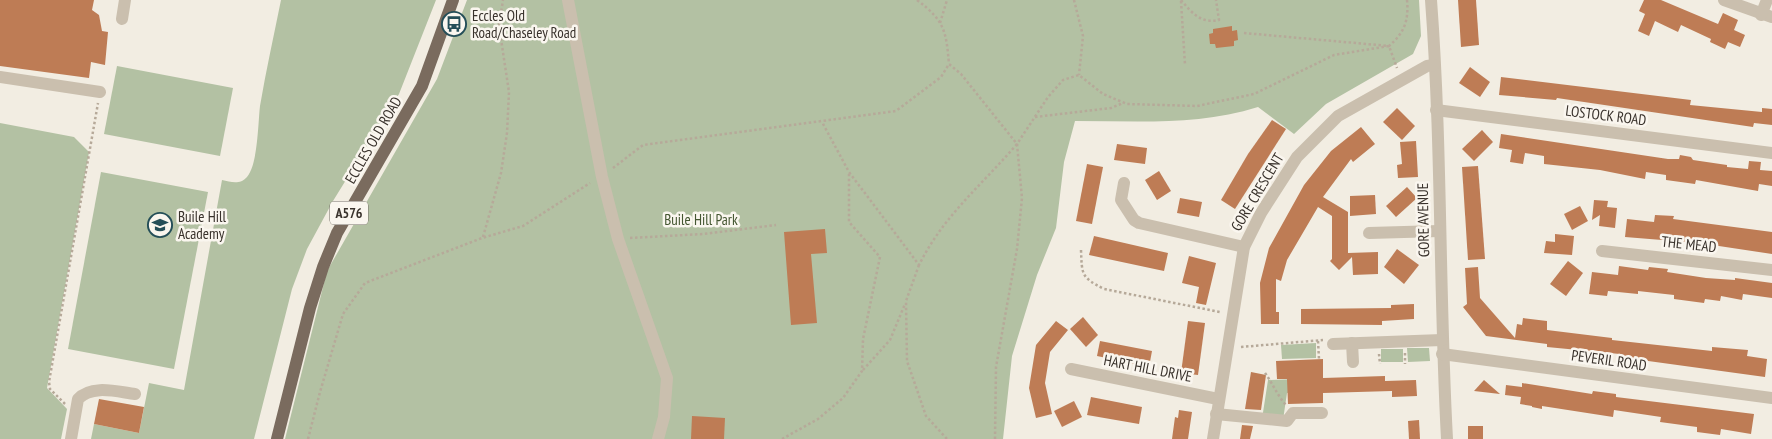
<svg xmlns="http://www.w3.org/2000/svg" width="1772" height="439" font-family="'PT Sans Narrow',sans-serif">
	<style>
		.green { fill: #b3c1a3 }
		.building { fill: #be7c55 }
		.lines { fill: none; stroke-linecap: round; stroke-linejoin: round }
		.path { stroke: #b6a999; stroke-width: 2.5; stroke-dasharray: 2.5 2.5; stroke-linecap: butt }
		.minor { stroke: #cabfae; stroke-width: 12 }
		.major { stroke: #7a6b5e; stroke-width: 12 }
		.labels { text-anchor: middle; dominant-baseline: central; stroke-width: 5; stroke-linejoin: round; paint-order: stroke }
		.shield { fill: #faf6ef; stroke: #736d66; stroke-width: 1 }
		.shield-label { font-size: 14px; font-weight: bold; fill: #39322c }
		.poi-label { font-size: 15px; fill: #39322c; stroke: #faf6ef; text-anchor: start }
		.street-label { font-size: 15px; fill: #39322c; stroke: #faf6ef }
		.park-label { font-size: 15px; fill: #445631; stroke: #faf6ef }
	</style>
	<rect width="100%" height="100%" fill="#f2ede2"/>
	<g class="green">
		<path d="M 281,0 L 436,0 L 399,94 L 333,201 L 307,249 L 292,289 L 254,439 L 91,439 L 94,424 L 139,433 L 149,383 L 184,390 L 222,180 C 231,182 240,185 247,177 C 258,164 258,123 260,106 C 266,70 274,35 281,0 Z"/>
		<path d="M 467,0 L 1419,0 L 1421,36 L 1413,54 L 1326,104 L 1294,134 L 1258,107 C 1198,126 1137,121 1075,121 L 1064,162 L 1056,228 L 1037,275 L 1012,356 L 1003,439 L 285,439 L 327,271 L 437,79 Z"/>
		<polygon points="117,66 233,88 220,156 104,134"/>
		<polygon points="0,123 74,137 89,152 47,388 67,409 61,439 0,439"/>
		<polygon points="101,172 208,192 174,369 68,349"/>
		<polygon points="1316,343 1316,358 1282,359 1281,345"/>
		<polygon points="1407,348 1429,348 1430,361 1408,362"/>
		<rect x="1381" y="349" width="22" height="13"/>
		<polygon points="1323,378 1323,393 1287,393 1283,420 1262,419 1268,380"/>
	</g>
	<g class="building">
		<polygon points="0,0 94,0 92,10 99,15 102,31 108,32 105,65 91,62 89,78 0,66"/>
		<polygon points="1458,0 1476,0 1479,45 1461,47"/>
		<polygon points="1644,0 1661,0 1718,24 1723,13 1738,20 1734,30 1745,35 1740,47 1728,42 1725,49 1710,42 1711,39 1681,25 1678,32 1655,21 1649,36 1638,31 1645,14 1639,11"/>
		<polygon points="1232,26 1232,31 1237,30 1238,40 1234,41 1234,46 1216,48 1215,44 1210,44 1209,34 1213,33 1213,29"/>
		<polygon points="1470,67 1490,82 1480,97 1459,83"/>
		<polygon points="1501,77 1691,100 1690,105 1762,112 1762,108 1772,109 1772,125 1754,123 1753,127 1557,98 1556,100 1499,95"/>
		<polygon points="1397,108 1415,126 1402,140 1383,122"/>
		<polygon points="1272,120 1286,129 1235,209 1221,200 1248,154"/>
		<polygon points="1361,127 1375,144 1353,162 1351,159 1323,197 1348,212 1348,253 1378,252 1378,274 1353,275 1352,257 1339,270 1330,261 1332,259 1332,216 1318,207 1287,260 1281,281 1276,279 1276,312 1279,312 1279,324 1261,324 1260,283 1269,248 1304,185 1331,151"/>
		<polygon points="1482,130 1493,142 1474,161 1462,149"/>
		<polygon points="1501,134 1668,159 1679,159 1680,155 1691,157 1693,160 1727,165 1727,167 1748,169 1749,161 1761,162 1760,170 1772,171 1772,186 1759,184 1758,191 1696,180 1695,184 1666,180 1666,175 1646,172 1645,179 1600,170 1544,164 1544,156 1525,153 1523,164 1510,162 1512,150 1499,148"/>
		<polygon points="1416,141 1418,177 1398,178 1397,165 1402,164 1400,142"/>
		<polygon points="1117,144 1147,148 1145,164 1114,160"/>
		<polygon points="1087,164 1103,167 1092,224 1076,221"/>
		<polygon points="1478,166 1485,259 1468,260 1462,167"/>
		<polygon points="1159,171 1171,191 1157,200 1145,180"/>
		<polygon points="1407,187 1417,198 1396,217 1386,206"/>
		<polygon points="1375,195 1376,214 1350,216 1350,196"/>
		<polygon points="1180,198 1202,202 1199,217 1177,213"/>
		<polygon points="1594,200 1608,201 1607,207 1617,208 1615,228 1599,226 1600,215 1592,220"/>
		<polygon points="1580,206 1588,221 1572,230 1564,214"/>
		<polygon points="1655,215 1674,216 1673,219 1772,232 1772,254 1699,243 1625,237 1627,219 1654,222"/>
		<polygon points="825,229 827,253 811,254 817,323 791,325 784,232"/>
		<polygon points="1555,234 1574,236 1572,255 1544,253 1546,241 1555,242"/>
		<polygon points="1094,236 1168,253 1164,271 1089,255"/>
		<polygon points="1397,249 1419,265 1404,284 1384,267"/>
		<polygon points="1189,256 1216,263 1206,305 1196,303 1199,287 1182,283"/>
		<polygon points="1568,261 1583,273 1566,296 1550,284"/>
		<polygon points="1619,266 1648,270 1649,267 1668,269 1667,272 1706,278 1735,280 1735,278 1772,283 1772,298 1743,294 1742,300 1721,296 1720,301 1705,299 1704,303 1674,299 1674,295 1638,291 1638,294 1608,291 1607,296 1589,294 1592,272 1618,275"/>
		<polygon points="1478,267 1480,298 1515,338 1517,324 1522,325 1523,318 1547,321 1547,330 1612,338 1612,340 1712,351 1712,347 1748,350 1747,356 1767,359 1765,377 1619,357 1620,354 1547,347 1547,344 1486,336 1463,307 1467,304 1465,268"/>
		<polygon points="1414,304 1414,319 1382,321 1382,325 1301,324 1301,309 1391,308 1391,305"/>
		<polygon points="1083,317 1098,335 1086,347 1070,329"/>
		<polygon points="1056,321 1068,330 1050,352 1045,383 1052,414 1036,418 1029,388 1036,345"/>
		<polygon points="1188,321 1205,323 1198,375 1181,373"/>
		<polygon points="1100,341 1152,351 1149,367 1097,356"/>
		<polygon points="1323,359 1323,378 1385,376 1385,381 1416,380 1417,396 1392,397 1392,391 1323,393 1323,403 1288,404 1287,379 1277,379 1276,361"/>
		<polygon points="1251,372 1266,375 1261,410 1245,409"/>
		<polygon points="1484,380 1500,394 1474,391"/>
		<polygon points="1522,383 1592,394 1593,391 1616,394 1616,397 1754,414 1751,434 1721,429 1720,435 1697,432 1697,427 1660,422 1661,417 1614,410 1613,417 1542,406 1542,409 1532,407 1532,406 1520,404 1521,397 1505,395 1506,385 1522,387"/>
		<polygon points="1091,397 1142,407 1139,424 1087,415"/>
		<polygon points="99,399 144,407 139,433 94,424"/>
		<polygon points="1074,401 1082,417 1062,427 1054,411"/>
		<polygon points="1179,410 1192,412 1188,439 1172,439 1175,417 1178,418"/>
		<polygon points="692,416 725,418 724,439 691,439"/>
		<polygon points="1419,420 1420,439 1409,439 1408,421"/>
		<polygon points="1242,425 1253,426 1250,439 1240,439"/>
		<rect x="1468" y="426" width="15" height="13"/>
	</g>
	<g class="lines">
		<g class="path">
			<path d="M 917,0 C 945,21 946,31 949,64"/>
			<polyline points="1074,0 1083,36 1079,75"/>
			<path d="M 1181,0 C 1192,13 1201,24 1219,20 L 1216,0"/>
			<polyline points="1181,1 1185,65"/>
			<polyline points="940,23 947,0"/>
			<path d="M 1244,33 L 1389,46 C 1404,33 1409,21 1407,0"/>
			<polyline points="1035,117 1111,108 1123,103"/>
			<path d="M 613,168 L 643,145 L 896,111 L 941,77 L 949,64 L 961,74 L 1017,144 C 981,186 944,215 919,265 L 849,172 L 822,122"/>
			<polyline points="483,237 501,173 507,133 509,92 499,26 503,0"/>
			<polyline points="630,238 703,234 776,225"/>
			<path d="M 1081,250 C 1082,275 1081,277 1104,289 L 1220,312"/>
			<polyline points="919,265 906,301 907,361 926,416 947,439"/>
			<polyline points="1318,341 1319,359"/>
			<polyline points="1241,347 1323,340"/>
			<polyline points="1405,353 1405,364"/>
			<polyline points="1379,354 1380,364"/>
			<polyline points="863,370 890,340 905,304"/>
			<path d="M 1265,373 C 1273,384 1277,395 1286,405"/>
			<polyline points="65,404 50,389 49,382 98,103"/>
			<polyline points="308,439 320,392 343,314 365,283 482,238 523,226 590,183"/>
			<polyline points="782,439 818,419 843,398 862,371 863,339 880,257 849,222 849,174"/>
			<polyline points="995,439 996,367 1017,249 1022,198 1017,144 1048,97 1063,80 1079,75 1103,94 1127,104 1197,106 1254,94 1334,55 1389,46 1397,68"/>
		</g>
		<g class="minor">
			<polyline points="568,0 602,177 618,239 667,378 664,417 658,439"/>
			<path d="M 1431,0 C 1442,146 1439,293 1447,439"/>
			<polyline points="1724,0 1772,17"/>
			<polyline points="1761,15 1767,0"/>
			<polyline points="122,19 125,0"/>
			<polyline points="0,77 100,92"/>
			<polyline points="1436,110 1772,153"/>
			<polyline points="1124,183 1121,200 1134,220 1139,223 1244,247"/>
			<polyline points="1369,233 1439,231"/>
			<polyline points="1602,251 1772,270"/>
			<polyline points="1352,343 1353,362"/>
			<polyline points="1333,344 1442,340"/>
			<polyline points="1442,354 1772,398"/>
			<polyline points="1071,369 1218,399"/>
			<polyline points="1216,414 1287,421 1293,413 1322,413"/>
			<path d="M 71,439 L 78,399 C 92,384 118,392 135,394"/>
			<polyline points="1213,439 1244,247 1261,213 1297,157 1338,116 1427,66 1434,65"/>
		</g>
		<polyline class="major" points="277,439 310,308 323,267 337,233 422,86 453,0"/>
	</g>
	<defs>
		<symbol id="bus-ring" viewBox="-11 -11 22 22"><circle r="9.5" fill="#faf6ef" stroke="#244e58" stroke-width="1.5"/><path d="M-5-6H5V4H4V6H2V4H-2V6H-4V4H-5ZM-3.5-4V0h7V-4ZM-3.5 1.2v1.5H-2V1.2ZM2 1.2v1.5H3.5V1.2Z" fill="#244e58"/></symbol>
		<symbol id="school-ring" viewBox="-11 -11 22 22"><circle r="9.5" fill="#faf6ef" stroke="#244e58" stroke-width="1.5"/><path d="M0-5L7-2L0 1L-7-2ZM-4 1L0 2.5L4 1V4Q0 6-4 4Z" fill="#244e58"/></symbol>
	</defs>
	<g fill-rule="evenodd">
		<use href="#bus-ring" x="440" y="10" width="28" height="28"/>
		<use href="#school-ring" x="146" y="211" width="28" height="28"/>
	</g>
	<g class="labels">
		<rect class="shield" x="330" y="201.5" width="38" height="23" rx="4"/>
		<g class="shield-label">
			<text x="349" y="213">A576</text>
		</g>
		<g class="poi-label">
			<text x="472" y="15">Eccles Old<tspan x="472" dy="17">Road/Chaseley Road</tspan></text>
			<text x="178" y="216">Buile Hill<tspan x="178" dy="17">Academy</tspan></text>
		</g>
		<g class="street-label">
			<text transform="translate(1606 115) rotate(7)">LOSTOCK ROAD</text>
			<text transform="translate(373 140) rotate(-60)">ECCLES OLD ROAD</text>
			<text transform="translate(1257 192) rotate(-59)">GORE CRESCENT</text>
			<text transform="translate(1423 220) rotate(-91)">GORE AVENUE</text>
			<text transform="translate(1689 244) rotate(6)">THE MEAD</text>
			<text transform="translate(1609 360) rotate(8)">PEVERIL ROAD</text>
			<text transform="translate(1148 368) rotate(11)">HART HILL DRIVE</text>
		</g>
		<g class="park-label">
			<text x="701" y="219">Buile Hill Park</text>
		</g>
	</g>
</svg>
